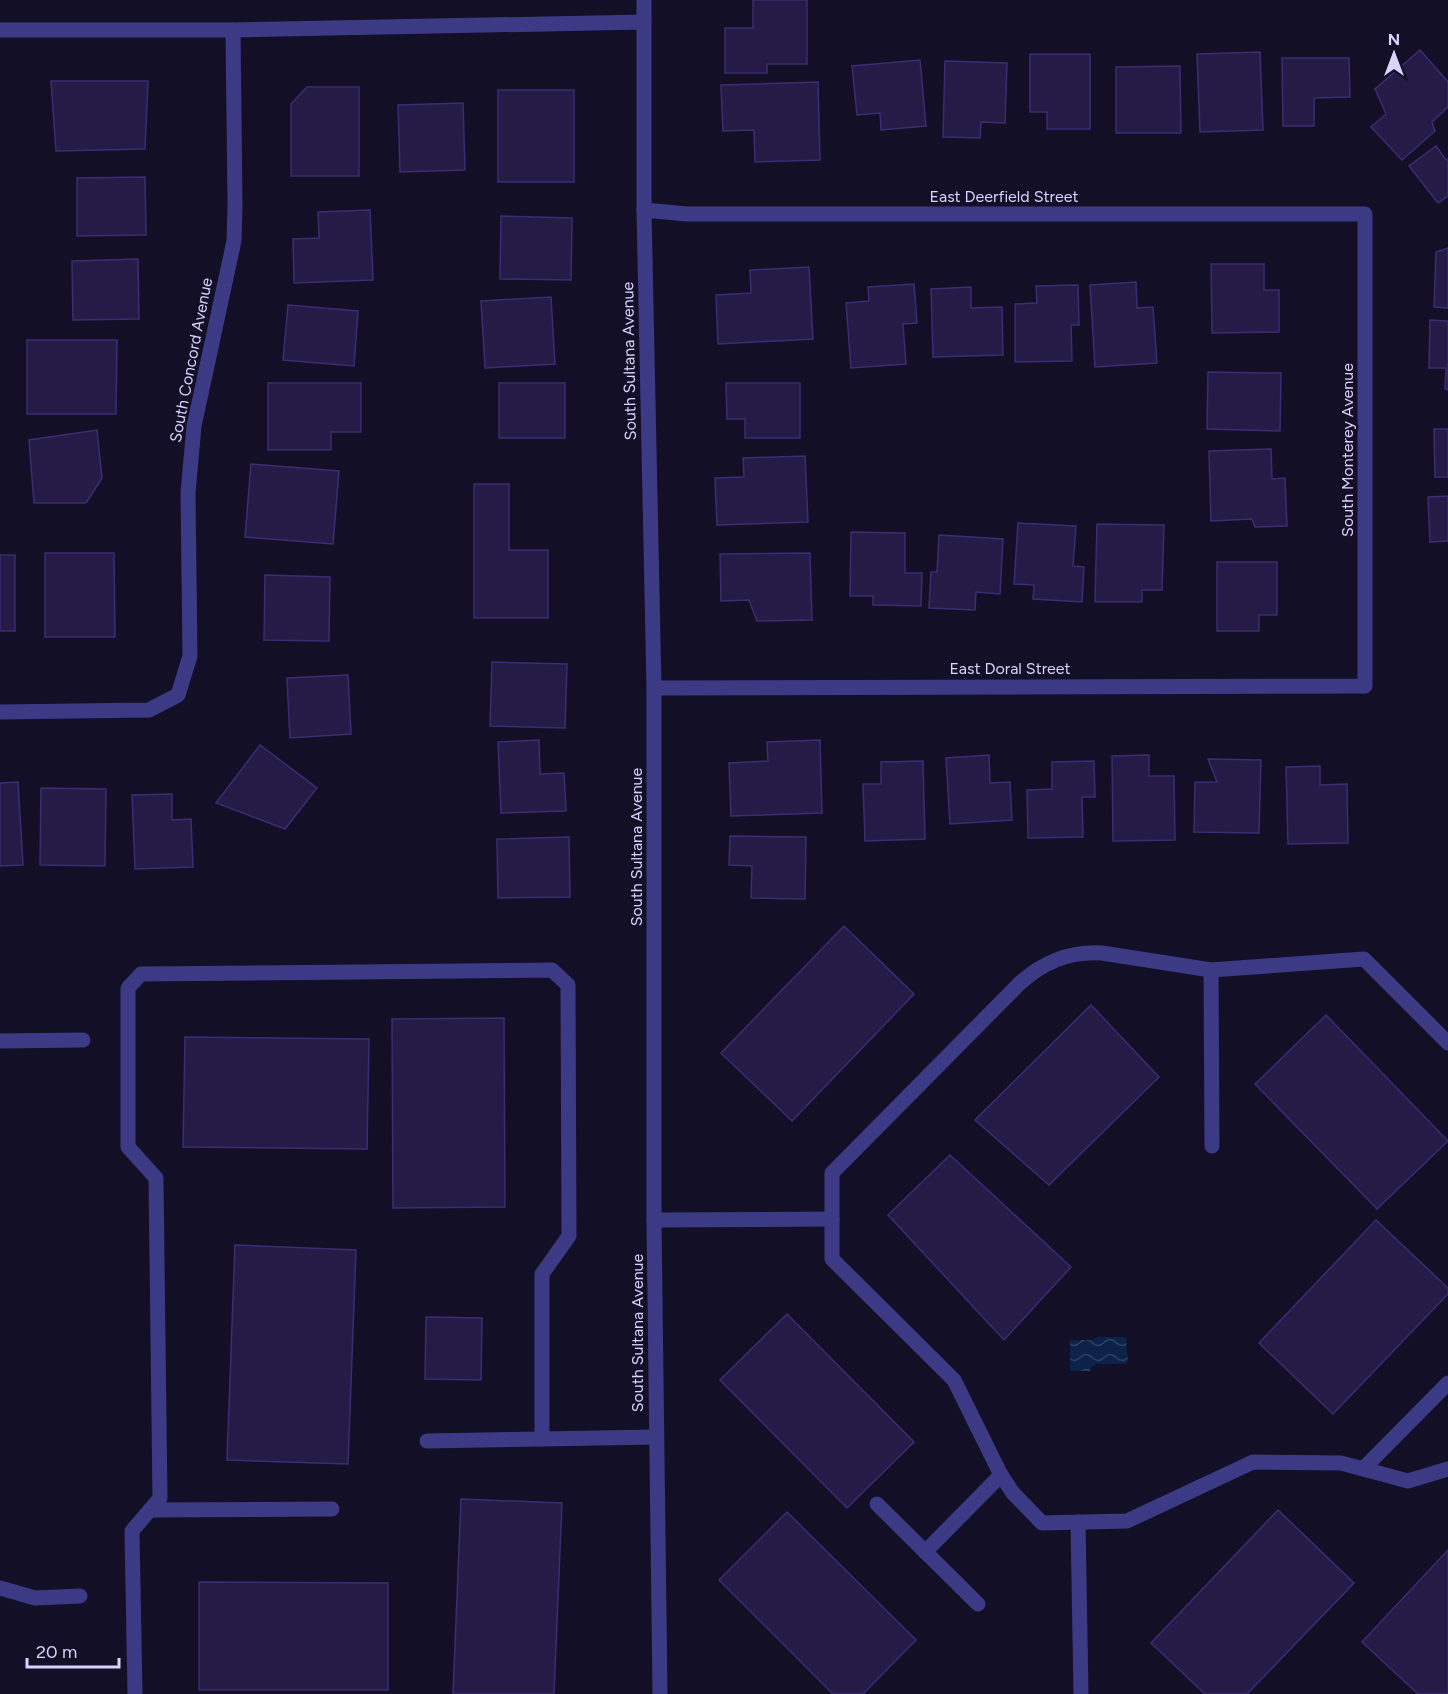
<svg xmlns="http://www.w3.org/2000/svg" width="1448" height="1694" font-family="Figtree,sans-serif">
	<style>
		.water { fill: url(#water-waves) }
		.building { fill: #241b47; stroke: #3b2d73; stroke-width: 1.5 }
		.lines { fill: none; stroke-linecap: round; stroke-linejoin: round }
		.minor { stroke: #3d3a85; stroke-width: 15 }
		.labels { text-anchor: middle; dominant-baseline: central; stroke-width: 5; stroke-linejoin: round; paint-order: stroke }
		.street-label { font-size: 16px; fill: #d9d4ff; stroke: #130f26 }
	</style>
	<defs>
		<pattern id="water-waves" width="16" height="10" patternUnits="userSpaceOnUse" patternTransform="scale(1.5)"><rect width="16" height="10" fill="#0c2248"/><path d="M0 5q4-4 8 0t8 0" fill="none" stroke="#2f4163"/></pattern>
	</defs>
	<rect width="100%" height="100%" fill="#130f26"/>
	<polygon class="water" points="1097,1337 1126,1337 1128,1361 1126,1364 1097,1364 1091,1368 1090,1371 1070,1371 1070,1340 1092,1340"/>
	<g class="building">
		<polygon points="753,0 807,0 807,64 767,64 767,73 725,73 725,28 753,28"/>
		<polygon points="1420,50 1448,82 1448,107 1432,122 1435,131 1402,160 1371,127 1386,114 1375,89"/>
		<polygon points="1260,52 1263,130 1200,132 1197,54"/>
		<polygon points="1030,54 1090,54 1090,129 1047,129 1047,112 1030,112"/>
		<polygon points="1282,58 1349,58 1350,97 1314,98 1314,126 1283,126"/>
		<polygon points="920,60 926,126 881,130 880,113 857,115 852,66"/>
		<polygon points="945,61 1007,63 1005,123 981,122 980,138 943,137"/>
		<polygon points="1180,66 1181,133 1116,133 1116,67"/>
		<polygon points="51,81 148,81 145,149 56,151"/>
		<polygon points="818,82 820,160 755,162 754,130 723,131 721,85"/>
		<polygon points="307,87 359,87 359,176 291,176 291,104"/>
		<rect x="498" y="90" width="76" height="92"/>
		<polygon points="463,103 465,170 400,172 398,105"/>
		<polygon points="1436,146 1446,160 1448,159 1448,196 1438,203 1409,166"/>
		<polygon points="145,177 146,235 77,236 77,178"/>
		<polygon points="370,210 373,280 294,283 293,239 319,238 318,212"/>
		<polygon points="501,216 572,218 571,280 500,279"/>
		<polygon points="1448,248 1448,308 1434,307 1436,252"/>
		<polygon points="138,259 139,319 73,320 72,261"/>
		<polygon points="1211,264 1264,264 1264,290 1279,290 1279,332 1212,333"/>
		<polygon points="809,267 813,339 718,344 716,295 751,293 750,270"/>
		<polygon points="1136,282 1137,308 1153,307 1157,363 1095,367 1090,285"/>
		<polygon points="914,284 917,323 903,324 906,364 851,368 846,303 869,301 868,287"/>
		<polygon points="1078,285 1079,325 1071,325 1072,361 1015,362 1015,304 1037,303 1036,286"/>
		<polygon points="971,287 971,308 1002,307 1003,355 933,357 931,289"/>
		<polygon points="551,297 555,364 485,368 481,301"/>
		<polygon points="288,305 358,311 354,366 283,360"/>
		<polygon points="1430,320 1448,321 1448,390 1445,389 1446,368 1429,368"/>
		<polygon points="27,340 117,340 116,414 27,414"/>
		<polygon points="1208,372 1281,373 1280,431 1207,429"/>
		<polygon points="268,383 361,383 361,432 331,432 331,450 268,450"/>
		<rect x="499" y="383" width="66" height="55"/>
		<polygon points="726,383 800,383 800,438 745,438 745,419 727,419"/>
		<polygon points="1434,429 1448,429 1448,477 1435,477"/>
		<polygon points="97,430 102,478 86,503 34,503 29,440"/>
		<polygon points="1271,449 1272,479 1285,478 1287,526 1255,527 1252,519 1211,521 1209,451"/>
		<polygon points="805,456 808,522 717,525 715,478 744,477 743,458"/>
		<polygon points="251,464 339,471 333,544 245,537"/>
		<polygon points="474,484 509,484 509,550 548,550 548,618 474,618"/>
		<polygon points="1448,496 1448,541 1430,542 1428,497"/>
		<polygon points="1018,523 1076,526 1073,566 1084,567 1082,602 1033,599 1034,585 1014,584"/>
		<polygon points="1097,524 1164,525 1162,590 1142,590 1142,602 1095,602"/>
		<polygon points="851,532 905,533 905,573 922,573 921,606 873,605 873,596 850,596"/>
		<polygon points="939,535 1003,539 1000,594 976,592 975,610 929,608 931,572 937,572"/>
		<polygon points="45,553 114,553 115,637 45,637"/>
		<polygon points="810,553 812,620 757,621 749,600 721,601 720,554"/>
		<rect x="0" y="555" width="15" height="76"/>
		<polygon points="1217,562 1277,562 1277,615 1259,615 1259,631 1217,631"/>
		<polygon points="265,575 330,577 329,641 264,640"/>
		<polygon points="492,662 567,664 565,728 490,726"/>
		<polygon points="348,675 351,734 290,738 287,678"/>
		<polygon points="539,740 540,774 564,773 566,811 501,813 498,742"/>
		<polygon points="820,740 822,813 731,816 729,763 768,761 767,742"/>
		<polygon points="260,745 317,788 285,829 216,803"/>
		<polygon points="989,755 990,783 1010,782 1012,820 950,824 946,758"/>
		<polygon points="1149,755 1149,776 1174,776 1175,840 1113,841 1112,756"/>
		<polygon points="1208,759 1261,760 1259,833 1194,832 1195,782 1217,782"/>
		<polygon points="923,761 925,839 865,841 863,784 881,784 881,762"/>
		<polygon points="1094,761 1095,797 1082,797 1083,837 1028,838 1027,790 1052,789 1052,762"/>
		<polygon points="1320,766 1320,785 1347,784 1348,843 1288,844 1286,767"/>
		<polygon points="18,782 23,865 0,866 0,783"/>
		<polygon points="41,788 106,789 105,866 40,865"/>
		<polygon points="172,794 172,820 191,819 193,867 135,869 132,795"/>
		<polygon points="730,836 806,837 805,899 751,898 752,866 729,865"/>
		<polygon points="569,837 570,897 498,898 497,839"/>
		<polygon points="844,926 914,994 792,1121 721,1053"/>
		<polygon points="1091,1005 1159,1077 1049,1185 975,1120"/>
		<polygon points="1326,1015 1448,1141 1377,1209 1255,1084"/>
		<polygon points="504,1018 505,1207 393,1208 392,1019"/>
		<polygon points="185,1037 369,1039 367,1149 183,1147"/>
		<polygon points="950,1155 1071,1267 1004,1340 888,1215"/>
		<polygon points="1376,1220 1448,1288 1448,1294 1333,1414 1259,1343"/>
		<polygon points="235,1245 356,1250 348,1464 227,1460"/>
		<polygon points="787,1314 914,1442 847,1508 720,1380"/>
		<polygon points="426,1317 482,1318 481,1380 425,1379"/>
		<polygon points="461,1499 562,1503 554,1694 453,1694"/>
		<polygon points="1278,1510 1354,1583 1247,1694 1205,1694 1151,1643"/>
		<polygon points="787,1512 916,1640 863,1694 833,1694 719,1580"/>
		<polygon points="1448,1550 1448,1694 1418,1694 1362,1642"/>
		<polygon points="199,1582 388,1583 388,1690 199,1690"/>
	</g>
	<g class="lines">
		<g class="minor">
			<polyline points="644,0 644,210 654,688 654,1220 660,1694"/>
			<polyline points="0,30 233,30 644,22"/>
			<polyline points="644,210 687,214 1365,214 1365,686 654,688"/>
			<polyline points="0,712 149,710 178,695 190,656 188,493 194,426 234,241 235,204 233,30"/>
			<polyline points="1211,970 1212,1146"/>
			<polyline points="0,1041 83,1040"/>
			<path d="M 1448,1043 L 1364,959 L 1211,970 L 1102,953 C 1069,951 1043,962 1019,984 L 832,1173 L 832,1259 L 954,1380 L 1001,1475 L 1013,1493 L 1042,1523 L 1127,1521 L 1253,1462 L 1341,1463 L 1408,1481 L 1448,1469"/>
			<polyline points="654,1220 832,1219"/>
			<polyline points="427,1441 542,1439"/>
			<polyline points="1363,1469 1448,1383"/>
			<polyline points="877,1504 978,1604"/>
			<polyline points="150,1510 332,1509"/>
			<polyline points="1078,1522 1081,1694"/>
			<polyline points="925,1552 1001,1475"/>
			<polyline points="0,1588 35,1598 80,1596"/>
			<polyline points="135,1694 132,1531 160,1498 156,1178 128,1147 128,988 141,974 552,970 568,985 569,1236 542,1274 542,1439 655,1437"/>
		</g>
	</g>
	<g class="labels">
		<g class="street-label">
			<text x="1004" y="196">East Deerfield Street</text>
			<text transform="translate(191 360) rotate(-79)">South Concord Avenue</text>
			<text transform="translate(629 361) rotate(-91)">South Sultana Avenue</text>
			<text transform="translate(1347 450) rotate(-90)">South Monterey Avenue</text>
			<text x="1010" y="668">East Doral Street</text>
			<text transform="translate(636 847) rotate(-90)">South Sultana Avenue</text>
			<text transform="translate(637 1333) rotate(-90)">South Sultana Avenue</text>
		</g>
	</g>
	<g transform="translate(1394 54)" stroke="#130f26" stroke-width="4.5" paint-order="stroke">
	<path d="M0-4.5L10 22L0 15L-10 22Z" fill="#d9d4ff"/>
	<text y="-9" font-size="16" font-weight="bold" text-anchor="middle" fill="#d9d4ff">N</text>
	</g>
	<path d="M27 1658v9h92v-9" fill="none" stroke="#d9d4ff" stroke-width="3"/>
	<text x="36" y="1658" font-size="18" fill="#d9d4ff" stroke="#130f26" stroke-width="4.5" paint-order="stroke">20 m</text>
</svg>
